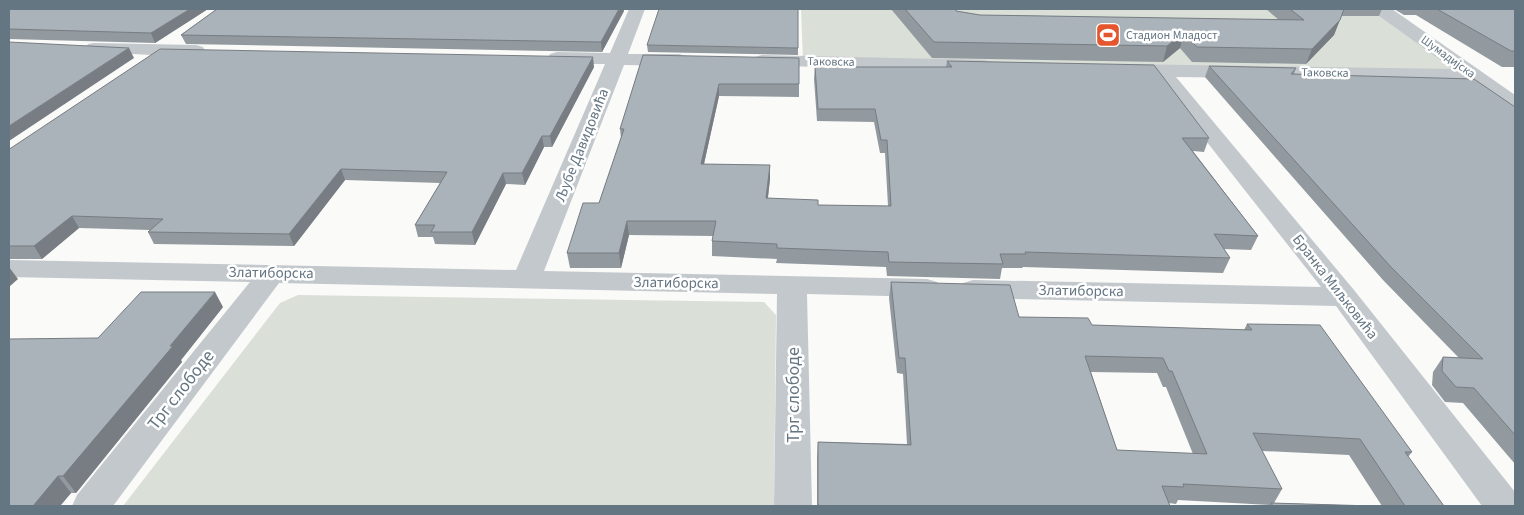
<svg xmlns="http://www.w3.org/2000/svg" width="1524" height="515" font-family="'Source Sans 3',sans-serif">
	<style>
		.green { fill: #dadfd7 }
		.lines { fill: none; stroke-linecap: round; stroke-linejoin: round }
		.minor { fill: #c3c8cc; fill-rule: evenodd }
		.wall { fill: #929a9f; fill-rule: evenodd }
		.shaded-wall { fill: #777d82 }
		.building { fill: #aab3b9; stroke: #777d82; fill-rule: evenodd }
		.labels { text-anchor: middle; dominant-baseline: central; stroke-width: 5; stroke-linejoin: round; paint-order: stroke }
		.far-poi-label { font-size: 12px; fill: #657683; stroke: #fff; text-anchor: start }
		.far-street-label { font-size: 12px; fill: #657683; stroke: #fff }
		.street-label { font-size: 15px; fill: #657683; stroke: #fff }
		.near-street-label { font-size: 18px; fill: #657683; stroke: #fff }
	</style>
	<rect width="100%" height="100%" fill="#fafaf8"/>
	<g class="green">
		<polygon points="801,9 1377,9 1472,75 803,61"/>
		<polygon points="298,295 764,302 776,315 774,506 123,506 280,303"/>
	</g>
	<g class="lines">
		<g class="minor">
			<polygon points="629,9 645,9 628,54 679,54 686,56 688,60 686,64 679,66 624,65 544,271 927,279 937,282 941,288 937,294 927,297 807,294 812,506 774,506 777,294 279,283 113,506 72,506 77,495 250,282 9,277 9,260 516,270 605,64 557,64 550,62 548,58 550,54 557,52 610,53"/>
			<polygon points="1373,9 1392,9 1515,95 1515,110 1508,108 1470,81 1176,77 1354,290 1515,492 1515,506 1482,506 1336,306 973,298 963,295 959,289 963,283 973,280 1321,287 1155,76 1114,74 1111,70 1114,66 1121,64 1453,69 1375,13"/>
			<polygon points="94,43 196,45 203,47 205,51 203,55 196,57 88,52 85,48 88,44"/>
			<polygon points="762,55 984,60 991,62 994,66 991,70 984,72 755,65 753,61 755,57"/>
		</g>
	</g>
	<g class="wall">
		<polygon points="9,9 208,9 155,43 9,39"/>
		<polygon points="217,9 623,9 624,11 602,52 186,44 181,35"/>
		<polygon points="891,9 955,9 956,11 980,15 1279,20 1266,9 1382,9 1379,16 1341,16 1334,35 1306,64 1192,62 1180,48 1163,62 932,58"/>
		<polygon points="1394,9 1515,9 1515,67 1502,67 1416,15 1404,15"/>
		<polygon points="647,45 798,48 798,55 648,52"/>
		<polygon points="643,55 799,84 799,97 719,96 704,164 770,165 770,179 768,198 818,205 888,206 885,153 880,153 874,122 817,121 814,79 815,67 946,67 947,61 1209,138 1204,152 1193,151 1258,236 1251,250 1224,249 1230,258 1223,273 1023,267 1022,268 1002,268 1000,279 887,276 886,267 776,263 777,259 712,256 712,241 713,236 629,235 621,268 570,268 567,253 599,203 621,138 620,129"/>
		<polygon points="1209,66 1296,68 1294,74 1515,107 1515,464 1463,403 1445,402 1432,385 1433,372 1443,357 1459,358 1383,280 1205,77"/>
		<polygon points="594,67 552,147 544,147 525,185 506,184 475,245 435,244 433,237 418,237 415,225 440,183 345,180 294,246 154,244 148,232 150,230 79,228 42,259 9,259 9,149"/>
		<path d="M 891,282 L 1019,317 L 1092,325 L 1244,330 L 1247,324 L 1412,452 L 1408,457 L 1444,506 L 1382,506 L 1349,455 L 1262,451 L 1282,489 L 1274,503 L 1373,506 L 1269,506 L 1270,505 L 1178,500 L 1176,504 L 1169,503 L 1170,506 L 817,506 L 817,458 L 818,442 L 907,444 L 903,374 L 897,373 L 889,298 ZM 1091,372 L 1157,373 L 1163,387 L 1166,387 L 1193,454 L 1117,450 Z"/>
		<polygon points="223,307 181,360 182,362 76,493 71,493 60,506 9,506 98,338"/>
	</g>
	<g class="shaded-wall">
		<polygon points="190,9 208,9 155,43 151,33"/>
		<polygon points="619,9 623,9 624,11 602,52 601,42"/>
		<polygon points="1340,20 1334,35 1306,64 1312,49"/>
		<polygon points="1184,33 1180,48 1163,62 1167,46"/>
		<polygon points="129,48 134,58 9,141 9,126"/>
		<polygon points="593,57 594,67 552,147 550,136"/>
		<polygon points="719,84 719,96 701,177 701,164"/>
		<polygon points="542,136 544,147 525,185 522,173"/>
		<polygon points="770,165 770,179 766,212 766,198"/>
		<polygon points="341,169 345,180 294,246 289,234"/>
		<polygon points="503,173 506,184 475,245 472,232"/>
		<polygon points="72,216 79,228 42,259 34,246"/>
		<polygon points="627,221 629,235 621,268 619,253"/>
		<polygon points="9,267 18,279 9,287"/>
		<polygon points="215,292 223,307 181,360 182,362 76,493 63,476"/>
		<polygon points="58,476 71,493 60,506 33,506"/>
	</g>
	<g class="building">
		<polygon points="9,9 190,9 151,33 9,29"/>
		<polygon points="217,9 619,9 601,42 181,35"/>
		<polygon points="659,9 798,9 798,48 647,45"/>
		<polygon points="905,9 955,9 956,11 980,15 1304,20 1290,9 1344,9 1340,20 1312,49 1197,47 1184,33 1167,46 934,42"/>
		<polygon points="1437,9 1515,9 1515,51 1511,51"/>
		<polygon points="9,42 129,48 9,126"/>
		<polygon points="160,49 593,57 550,136 542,136 522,173 503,173 472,232 431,232 435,225 415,225 447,172 341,169 289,234 148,232 163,219 72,216 34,246 9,246 9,149 11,148"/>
		<polygon points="643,55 799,58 799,84 719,84 701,164 770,165 766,198 818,200 818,205 891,206 887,140 881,140 875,109 818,109 815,67 952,67 947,61 1154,65 1209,138 1182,138 1258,236 1214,234 1230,258 1025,252 1026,254 1000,254 1003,264 889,262 888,252 777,248 777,244 712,241 716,221 627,221 619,253 567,253 583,203 599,203 624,129 620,129"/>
		<polygon points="1209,66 1296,68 1291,74 1474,79 1515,107 1515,435 1474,388 1456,387 1442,371 1443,357 1483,359 1391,267"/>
		<path d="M 891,282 L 1010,285 L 1019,317 L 1088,318 L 1092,325 L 1252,330 L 1247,324 L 1320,325 L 1412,452 L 1405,452 L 1444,506 L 1405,506 L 1360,439 L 1253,433 L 1282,489 L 1183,484 L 1184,487 L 1162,486 L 1170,506 L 822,506 L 818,505 L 818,442 L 911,445 L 905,358 L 899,358 ZM 1085,356 L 1163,358 L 1169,371 L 1172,371 L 1207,454 L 1117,450 Z"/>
		<polygon points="141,292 215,292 170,346 173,346 63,476 58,476 33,506 9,506 9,339 98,338"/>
		<polygon points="1271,503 1373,506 1273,506"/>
	</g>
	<defs>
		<symbol id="stadium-square" viewBox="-11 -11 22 22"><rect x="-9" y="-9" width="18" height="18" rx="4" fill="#e4572e" stroke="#fff"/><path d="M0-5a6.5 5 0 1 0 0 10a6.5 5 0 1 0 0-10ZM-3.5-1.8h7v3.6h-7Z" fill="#fff"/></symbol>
	</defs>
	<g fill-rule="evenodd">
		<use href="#stadium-square" x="1094" y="21" width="28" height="28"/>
	</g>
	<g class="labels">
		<g class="far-poi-label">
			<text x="1126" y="35">Стадион Младост</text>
		</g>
		<g class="far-street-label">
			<text transform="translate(1448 57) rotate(36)">Шумадијска</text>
			<text transform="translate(831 62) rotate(1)">Таковска</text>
			<text transform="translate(1325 73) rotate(1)">Таковска</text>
		</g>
		<g class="street-label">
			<text transform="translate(582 145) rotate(-68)">Љубе Давидовића</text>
			<text transform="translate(271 273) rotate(1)">Златиборска</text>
			<text transform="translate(676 283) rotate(1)">Златиборска</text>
			<text transform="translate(1335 287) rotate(52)">Бранка Миљковића</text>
			<text transform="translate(1081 291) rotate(1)">Златиборска</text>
		</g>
		<g class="near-street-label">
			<text transform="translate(181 390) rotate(-52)">Трг слободе</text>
			<text transform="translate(793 395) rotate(-90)">Трг слободе</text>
		</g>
	</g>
	<rect width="1524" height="515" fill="none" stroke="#657683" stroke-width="20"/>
</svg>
